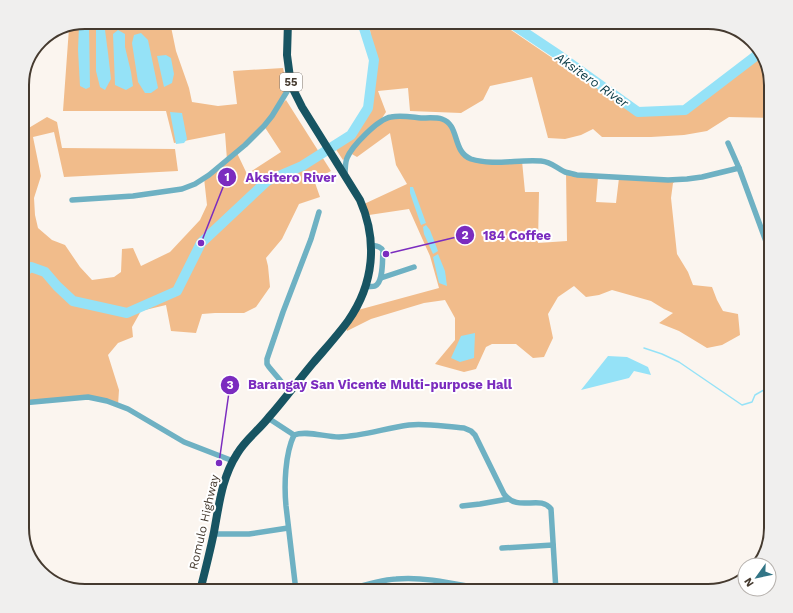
<svg xmlns="http://www.w3.org/2000/svg" width="793" height="613" font-family="'Work Sans',sans-serif">
	<style>
		.green { fill: #f1bc8b; fill-rule: evenodd }
		.water { fill: #95e2f7 }
		.lines { fill: none; stroke-linecap: round; stroke-linejoin: round }
		.stream { stroke: #95e2f7; stroke-width: 1.5 }
		.river { stroke: #95e2f7; stroke-width: 10 }
		.minor { stroke: #6eb1c3; stroke-width: 5.5 }
		.highway { stroke: #175462; stroke-width: 8 }
		.labels { text-anchor: middle; dominant-baseline: central; stroke-width: 4; stroke-linejoin: round; paint-order: stroke }
		.shield { fill: #fff; stroke: #7d756d; stroke-width: 1 }
		.shield-label { font-size: 11px; font-weight: bold; fill: #453a2f }
		.street-label { font-size: 12px; fill: #453a2f; stroke: #fff }
		.water-label { font-size: 13px; font-style: italic; fill: #083944; stroke: #fff }
		.rim { fill: none; stroke: #453a2f; stroke-width: 2 }
		.leader { fill: none; stroke: #7b2cbf; stroke-width: 1.5 }
		.callout-dot { fill: #7b2cbf; stroke: #fff; stroke-width: 1.5 }
		.mark-label { font-size: 12px; text-anchor: middle; font-weight: bold; fill: #fff }
		.callout-label { font-size: 13px; text-anchor: middle; font-weight: bold; fill: #7b2cbf; stroke: #fff; stroke-width: 4; stroke-linejoin: round; paint-order: stroke }
	</style>
	<rect width="100%" height="100%" fill="#fbf5ef"/>
	<g class="green">
		<path d="M 85,22 L 170,22 L 176,51 L 189,88 L 192,102 L 218,106 L 237,104 L 233,71 L 283,68 L 288,91 L 277,108 L 286,100 L 331,171 L 314,180 L 320,197 L 299,204 L 282,239 L 266,258 L 268,266 L 270,287 L 256,307 L 244,313 L 215,313 L 202,314 L 196,333 L 171,331 L 166,305 L 141,311 L 132,327 L 133,337 L 118,343 L 108,355 L 119,390 L 118,405 L 88,397 L 22,403 L 22,132 L 47,117 L 57,122 L 62,148 L 175,149 L 178,171 L 64,177 L 54,132 L 33,137 L 41,176 L 34,198 L 35,215 L 38,228 L 52,240 L 65,245 L 80,267 L 92,280 L 114,277 L 121,272 L 122,249 L 133,248 L 141,266 L 170,252 L 200,220 L 207,205 L 204,178 L 227,160 L 225,133 L 174,143 L 166,111 L 63,111 L 69,28 ZM 264,126 L 281,152 L 247,174 L 237,153 Z"/>
		<polygon points="369,22 499,22 635,114 683,115 763,55 765,57 771,84 771,118 729,117 707,131 684,135 651,137 602,137 593,129 581,135 565,139 548,138 532,77 490,86 483,100 461,113 410,111 408,88 378,91 386,112 380,121 389,117 439,119 448,122 459,149 471,159 522,161 525,192 539,192 538,243 567,241 566,172 598,177 596,202 616,203 619,178 678,180 673,183 671,198 677,254 688,272 693,285 712,287 717,300 723,311 738,314 740,335 722,345 707,348 679,331 659,323 673,313 664,309 651,301 612,290 599,295 586,297 574,286 558,297 548,314 553,338 544,357 533,358 516,344 492,344 486,347 476,369 464,372 435,364 455,340 455,318 445,300 424,303 371,319 347,331 345,324 358,310 439,288 430,256 409,209 369,215 364,204 407,184 396,165 390,133 357,157 350,153 343,160 335,148 351,135 368,107 374,63"/>
	</g>
	<g class="water">
		<polygon points="81,23 89,24 90,87 86,89 80,86 78,50 79,26"/>
		<polygon points="96,25 105,30 108,53 111,79 105,90 100,87 96,71"/>
		<polygon points="118,30 125,34 125,47 131,72 133,86 126,90 115,85 113,34"/>
		<polygon points="141,33 148,40 158,88 151,93 145,93 138,82 132,43 134,35"/>
		<polygon points="166,55 171,58 174,74 172,83 164,87 157,56"/>
		<polygon points="170,112 182,113 187,139 184,143 176,144"/>
		<polygon points="410,187 413,187 426,223 421,225 410,193"/>
		<polygon points="426,225 430,230 438,251 433,254 424,234 423,227"/>
		<polygon points="438,254 445,271 447,286 439,283 433,257"/>
		<polygon points="475,333 474,358 460,362 451,358 461,336"/>
		<polygon points="608,356 627,357 648,367 651,375 634,371 629,378 581,390"/>
	</g>
	<g class="lines">
		<polyline class="stream" points="644,348 662,354 679,362 742,405 752,402 755,395 764,390 770,392 771,393"/>
		<g class="river">
			<polyline points="509,22 560,56 638,112 685,110 761,52"/>
			<polyline points="22,273 31,267 45,272 57,286 73,301 127,313 177,291 201,243 267,181 302,166 351,135 368,108 374,60 362,22"/>
		</g>
		<g class="minor">
			<polyline points="728,143 739,168"/>
			<path d="M 345,176 C 345,170 345,163 347,158 C 352,146 378,119 391,117 C 401,115 411,117 421,118 C 427,118 436,117 442,119 C 460,125 452,152 471,159 C 493,166 519,159 541,161 C 552,162 556,168 565,172 C 569,173 574,174 577,175 L 668,180 L 687,179 L 702,177 L 739,168 L 771,255"/>
			<polyline points="72,200 133,196 182,189 195,184 209,175 245,145 264,126 272,116 291,85"/>
			<polyline points="381,278 414,267"/>
			<path d="M 365,287 C 368,286 373,287 375,286 C 384,282 382,259 383,251 C 381,246 376,246 371,245"/>
			<polyline points="290,392 269,367 267,364 267,359 283,312 311,239 319,212"/>
			<polyline points="22,403 88,397 107,401 128,409 184,442 233,461"/>
			<polyline points="268,418 294,435"/>
			<path d="M 294,435 C 306,430 325,437 339,437 C 363,436 386,428 409,425 C 427,423 446,427 464,428 L 471,431 L 475,435 L 504,494 C 518,513 540,494 551,509 L 556,591"/>
			<path d="M 294,435 C 285,454 284,485 286,506 L 296,591"/>
			<polyline points="462,506 480,504 508,499"/>
			<polyline points="214,534 249,534 288,528"/>
			<polyline points="502,548 553,545"/>
			<path d="M 345,591 C 361,586 379,580 396,579 C 428,576 463,586 494,591"/>
			<polyline points="666,591 733,585"/>
		</g>
		<path class="highway" d="M 200,591 C 205,571 210,552 214,532 C 219,505 222,477 237,454 C 245,440 259,430 269,417 C 284,400 298,381 313,363 C 325,349 337,336 348,321 C 374,284 378,241 360,200 L 302,107 L 291,85 L 287,55 L 288,22"/>
	</g>
	<g class="labels">
		<rect class="shield" x="280" y="73" width="22" height="18" rx="3"/>
		<g class="shield-label">
			<text x="291" y="82">55</text>
		</g>
		<g class="street-label">
			<text transform="translate(204 522) rotate(-77)">Romulo Highway</text>
		</g>
		<g class="water-label">
			<text transform="translate(592 80) rotate(35)">Aksitero River</text>
		</g>
	</g>
	<path d="M0 0H793V613H0ZM85 29H708A56 56 0 0 1 764 85V528A56 56 0 0 1 708 584H85A56 56 0 0 1 29 528V85A56 56 0 0 1 85 29Z" fill="#f0efee" fill-rule="evenodd"/>
	<path class="rim" d="M85 29H708A56 56 0 0 1 764 85V528A56 56 0 0 1 708 584H85A56 56 0 0 1 29 528V85A56 56 0 0 1 85 29Z"/>
	<path class="leader" d="M201 243L227 177M386 254L465 235M219 463L230 385"/>
	<g class="callout-dot">
		<circle cx="201" cy="243" r="4"/>
		<circle cx="386" cy="254" r="4"/>
		<circle cx="219" cy="463" r="4"/>
		<circle cx="227" cy="177" r="10"/>
		<circle cx="465" cy="235" r="10"/>
		<circle cx="230" cy="385" r="10"/>
	</g>
	<g class="mark-label">
		<text x="227" y="181">1</text>
		<text x="465" y="239">2</text>
		<text x="230" y="389">3</text>
	</g>
	<g class="callout-label">
		<text x="291" y="182">Aksitero River</text>
		<text x="517" y="240">184 Coffee</text>
		<text x="380" y="389">Barangay San Vicente Multi-purpose Hall</text>
	</g>
	<g transform="translate(757 577) rotate(237)"><circle r="19" fill="#ffffff" stroke="#b5b0ac"/>
	<path d="M0-3L7 15L0 10L-7 15Z" fill="#327586"/>
	<text y="-6" font-size="11" font-weight="bold" text-anchor="middle" fill="#453a2f">N</text>
	</g>
</svg>
